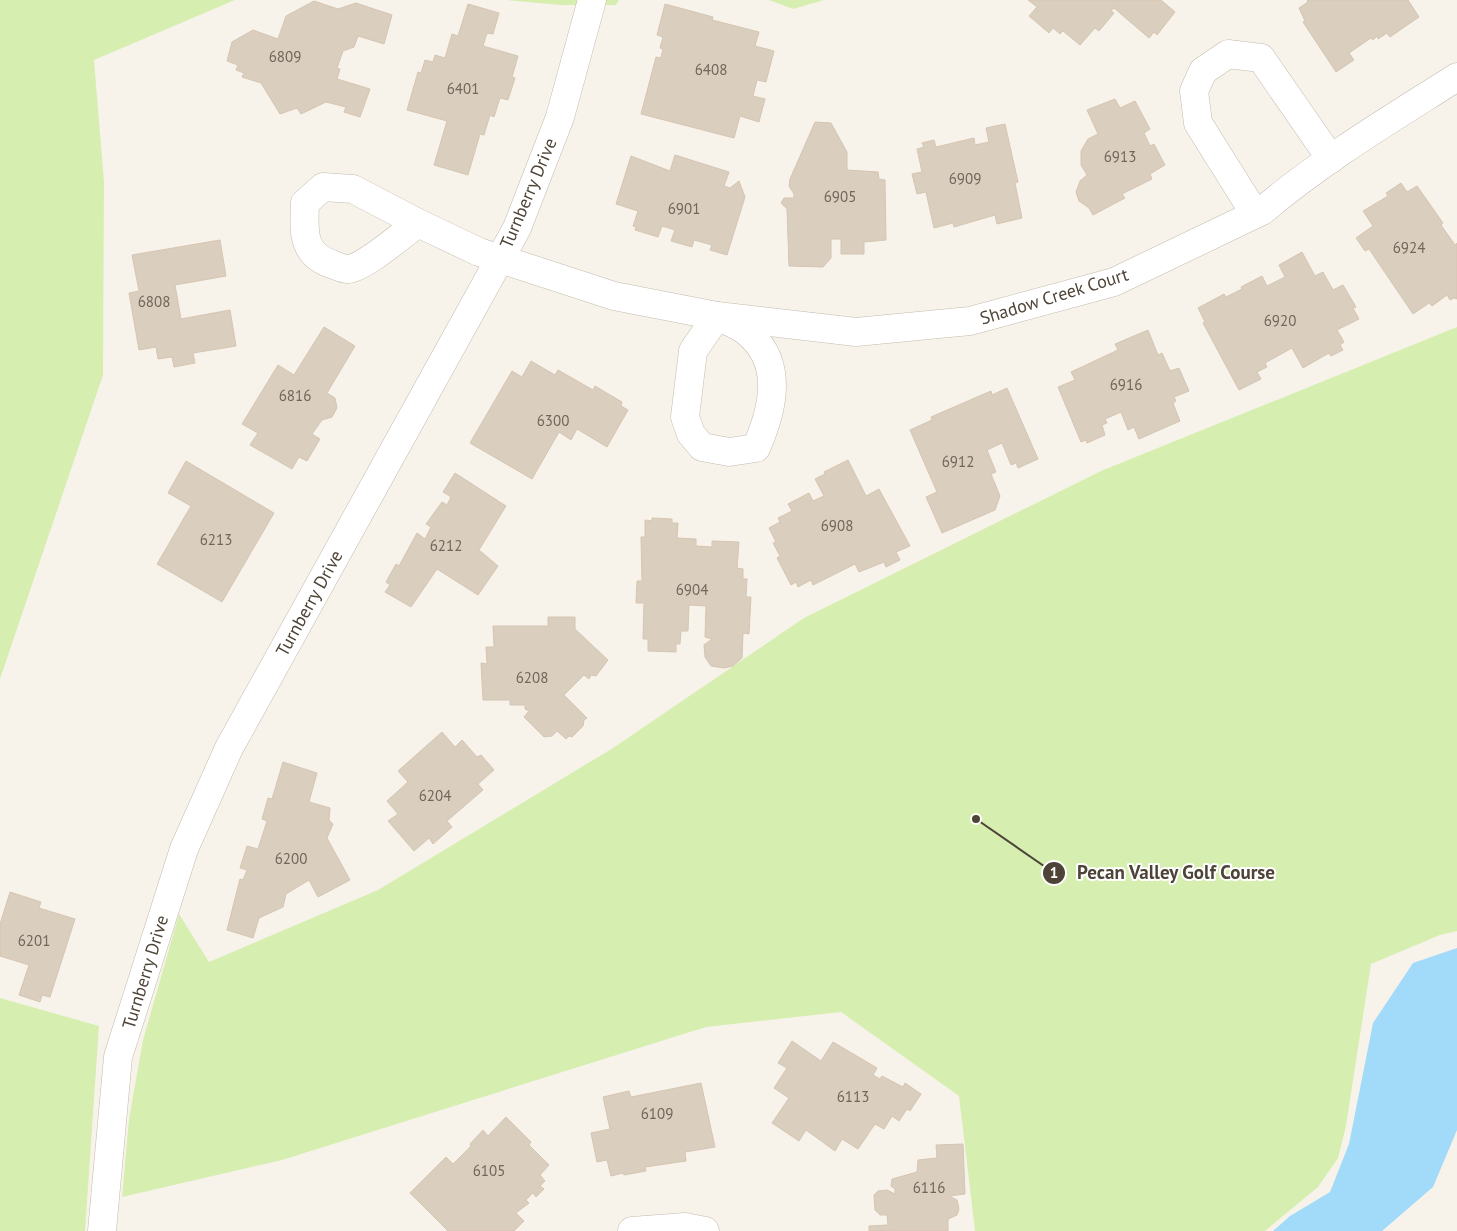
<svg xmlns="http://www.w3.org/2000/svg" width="1457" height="1231" font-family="'PT Sans',sans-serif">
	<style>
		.green { fill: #d6efb0 }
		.water { fill: #a2daf9 }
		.building { fill: #dacebf; stroke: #d6c5b1 }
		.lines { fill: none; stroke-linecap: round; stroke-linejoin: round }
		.minor-casing { stroke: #c4baac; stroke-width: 29 }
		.minor { stroke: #fff; stroke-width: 28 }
		.labels { text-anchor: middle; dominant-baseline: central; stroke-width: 4; stroke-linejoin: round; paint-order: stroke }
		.number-label { font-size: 15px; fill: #706659 }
		.street-label { font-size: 18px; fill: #4d4337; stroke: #fff }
		.leader { fill: none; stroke: #4d4337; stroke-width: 2 }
		.callout-dot { fill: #4d4337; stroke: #fff; stroke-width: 2 }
		.mark-label { font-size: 15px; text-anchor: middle; font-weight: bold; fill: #fff }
		.callout-label { font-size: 19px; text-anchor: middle; font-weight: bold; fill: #4d4337; stroke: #fff; stroke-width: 4; stroke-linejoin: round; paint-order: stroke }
	</style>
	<rect width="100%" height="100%" fill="#f7f3eb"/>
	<g class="green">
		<polygon points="0,0 235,0 94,60 104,182 103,375 0,679"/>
		<polygon points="506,0 619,0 616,5 561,5"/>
		<polygon points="769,0 824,0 793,9"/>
		<polygon points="1457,327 1457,931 1440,935 1371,964 1346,1126 1338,1158 1318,1187 1265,1231 975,1231 959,1096 841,1012 706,1027 282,1160 122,1197 129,1119 143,1040 179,914 209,962 378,890 613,748 804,618 1101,471"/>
		<polygon points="0,998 99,1026 85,1231 0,1231"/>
	</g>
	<polygon class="water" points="1457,948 1457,1130 1433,1187 1382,1231 1273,1231 1290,1216 1330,1192 1349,1144 1373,1023 1413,963"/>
	<g class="building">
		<polygon points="1028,0 1161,0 1175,12 1157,35 1154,32 1149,38 1114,8 1111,11 1114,13 1099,31 1095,28 1080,45 1063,31 1060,34 1053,28 1049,33 1029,16 1037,7"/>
		<polygon points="1307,0 1408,0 1419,17 1390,37 1387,33 1378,39 1377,36 1373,40 1371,38 1349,53 1354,60 1336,72 1303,22 1305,21 1299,8 1308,2"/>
		<polygon points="314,1 338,9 356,3 392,15 384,44 358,36 354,47 343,51 337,68 340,69 337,79 370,89 360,117 344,112 346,107 326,102 301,114 297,108 280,114 261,83 242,77 244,73 236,70 238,65 227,61 232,42 253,30 278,39 286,16"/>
		<polygon points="468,4 499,13 493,34 487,33 483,46 518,56 512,77 515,78 508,100 500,98 494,117 490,115 484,135 480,134 468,175 434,165 447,121 407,110 418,72 421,73 425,60 433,62 435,55 445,58 452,34 458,36"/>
		<polygon points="665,4 713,17 712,20 759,32 755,46 774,51 766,82 757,80 753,96 765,99 759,122 740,116 734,138 641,114 656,57 661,58 663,49 660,48 663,37 657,35"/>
		<polygon points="1115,99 1120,108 1135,101 1150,129 1144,133 1150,146 1154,144 1165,165 1150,174 1152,179 1122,194 1125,198 1093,215 1089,208 1079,201 1076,192 1080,181 1087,175 1081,165 1081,151 1088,139 1098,134 1087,110"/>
		<polygon points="815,122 831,123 847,152 847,170 878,172 879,179 885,180 886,240 864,242 864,254 841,254 841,239 831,239 831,258 823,267 789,266 787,209 781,203 784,198 794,198 794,194 789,186 790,179"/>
		<polygon points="1005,124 1018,182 1015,183 1022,218 997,224 995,215 954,227 953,223 934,228 926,192 917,194 912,174 922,172 917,149 924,147 922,143 934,140 936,147 974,138 975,145 989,142 986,128"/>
		<polygon points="675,155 729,172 724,186 730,188 739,181 745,197 727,255 710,250 712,245 694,240 692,247 671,241 675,230 662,226 658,237 635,230 636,227 633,226 638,211 616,204 631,156 670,171"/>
		<polygon points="1401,183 1407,192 1417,186 1443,223 1441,225 1455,245 1457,243 1457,299 1454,298 1450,300 1447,295 1432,306 1429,303 1413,314 1369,249 1365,251 1356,238 1373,226 1363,211 1388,196 1386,193"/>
		<polygon points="220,240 226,276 175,285 181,319 230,310 236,346 193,353 195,363 174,367 172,357 158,359 156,347 139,350 129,293 139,291 132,255"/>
		<polygon points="1302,252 1315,276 1323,272 1333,290 1343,285 1356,307 1353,308 1359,319 1337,330 1344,342 1340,345 1343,350 1331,356 1329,353 1303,368 1292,348 1265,363 1267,367 1257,372 1261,379 1239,390 1203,323 1205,322 1198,308 1224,294 1226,297 1242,289 1241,287 1262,276 1267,286 1285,277 1279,265"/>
		<polygon points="324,327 355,346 327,393 335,398 337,408 332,417 322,420 312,434 320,439 307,461 299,457 292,469 250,445 258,433 242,424 278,365 294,375"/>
		<polygon points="1148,330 1158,355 1162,353 1170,371 1179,368 1189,391 1174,397 1176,401 1173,403 1180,421 1139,439 1134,427 1128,430 1121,412 1105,419 1107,423 1102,425 1105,435 1087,443 1086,440 1081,442 1058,387 1075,380 1071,372 1118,350 1115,344"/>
		<polygon points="531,361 555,375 558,370 593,390 595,386 622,402 621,406 628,410 607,447 577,429 571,440 559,432 532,479 470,443 512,371 522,377"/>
		<polygon points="1007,388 1038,459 1018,468 1016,463 1011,465 1002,443 987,450 996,472 991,474 1000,496 995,510 942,533 926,497 937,492 910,430 932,420 931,417 991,391 992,395"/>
		<polygon points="848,460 866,496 879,489 910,546 896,552 900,560 886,567 884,562 859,572 855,564 813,585 811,580 798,587 796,582 791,585 777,558 780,556 773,543 776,542 769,528 780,522 778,518 792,511 788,504 809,493 813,501 824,496 815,479 825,474 824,472"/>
		<polygon points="186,461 274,513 222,602 157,564 191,506 168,493"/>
		<polygon points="455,473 506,506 479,550 498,566 478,595 437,569 411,607 385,592 390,585 386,582 396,564 399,566 417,533 425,539 431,527 426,524 442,502 447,505 451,497 443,492"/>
		<polygon points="652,518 672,519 672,523 678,523 677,538 696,539 696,546 712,547 712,541 739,542 737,568 743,569 743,579 747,579 746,597 751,597 749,634 743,633 742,658 733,666 724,668 711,666 705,657 704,645 712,639 705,637 706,606 689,605 688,631 681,631 680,644 676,644 676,652 648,651 648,639 643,639 644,603 636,603 637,581 642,581 641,537 645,537 645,520 652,521"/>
		<polygon points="548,617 575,617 575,629 608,660 596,676 591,675 589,679 584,675 564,695 587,718 584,720 583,726 572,737 569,736 566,739 557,731 552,736 544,737 524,717 529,711 525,709 525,705 510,705 510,700 483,700 481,663 487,664 486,647 494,647 493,626 548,626"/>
		<polygon points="442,732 455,747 462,740 477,757 481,755 494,770 478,784 483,790 447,821 452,827 433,844 429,838 414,851 388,821 398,814 387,801 408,782 398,771"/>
		<polygon points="283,762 317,773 309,802 330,808 329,820 333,824 327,838 350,880 318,897 309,880 286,894 283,907 259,918 253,938 227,930 240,879 243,880 247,870 240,868 247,846 258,849 267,821 262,819 268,798 272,799"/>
		<polygon points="10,892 41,902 39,908 75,919 50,997 42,995 40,1002 19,995 29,965 0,956 0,924"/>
		<polygon points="792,1041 821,1061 833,1042 877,1068 873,1075 880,1079 882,1076 903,1087 905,1083 921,1094 910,1111 907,1109 899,1121 892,1116 884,1129 875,1124 858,1149 842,1139 835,1151 806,1130 799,1141 772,1123 789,1098 774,1088 787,1068 778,1063"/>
		<polygon points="701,1083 715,1147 685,1152 686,1161 645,1167 646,1171 624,1175 623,1173 611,1176 607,1160 597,1162 591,1133 610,1129 603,1097 629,1091 631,1097"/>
		<polygon points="506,1117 531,1142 529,1145 549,1165 540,1175 545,1181 540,1186 544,1189 536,1197 533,1193 526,1200 529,1203 516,1213 524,1221 514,1231 448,1231 410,1193 446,1157 453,1164 471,1146 470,1144 483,1130 488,1136"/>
		<polygon points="963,1144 965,1194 949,1196 957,1200 959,1209 957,1215 948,1219 948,1231 869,1231 869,1226 888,1225 887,1215 880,1215 875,1210 874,1195 878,1191 887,1190 895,1194 895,1189 891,1186 892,1179 917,1172 918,1160 937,1158 936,1145"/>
	</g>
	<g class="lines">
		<defs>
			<g id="minor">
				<path d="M 323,187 L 353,189 L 418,223 C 404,233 364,268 348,269 C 344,270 338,266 334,265 C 301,255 304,231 305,203 Z"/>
				<polyline points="1255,214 1198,123 1194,91 1203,71 1228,54 1261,58 1331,159"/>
				<path d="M 418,223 L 479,252 L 614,296 L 717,316 L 856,332 L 970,321 L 1114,282 L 1262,211 C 1322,160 1391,119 1457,77"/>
				<path d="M 717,316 C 726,321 739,325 747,332 C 785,363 773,410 756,448 L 729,452 L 702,447 L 691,434 L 685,417 L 693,351 Z"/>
				<polyline points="102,1231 118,1057 184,849 229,748 517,228 560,117 592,0"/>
				<polyline points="632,1231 685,1227 705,1231"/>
			</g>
		</defs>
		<use href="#minor" class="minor-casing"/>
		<use href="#minor" class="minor"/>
	</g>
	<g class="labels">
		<g class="number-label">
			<text x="285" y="56">6809</text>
			<text x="711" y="69">6408</text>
			<text x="463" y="88">6401</text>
			<text x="1120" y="156">6913</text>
			<text x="965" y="178">6909</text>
			<text x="840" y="196">6905</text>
			<text x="684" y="208">6901</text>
			<text x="1409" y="247">6924</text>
			<text x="154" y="301">6808</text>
			<text x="1280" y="320">6920</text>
			<text x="1126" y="384">6916</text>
			<text x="295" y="395">6816</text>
			<text x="553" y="420">6300</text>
			<text x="958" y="461">6912</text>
			<text x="837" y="525">6908</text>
			<text x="216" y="539">6213</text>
			<text x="446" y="545">6212</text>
			<text x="692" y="589">6904</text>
			<text x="532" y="677">6208</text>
			<text x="435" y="795">6204</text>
			<text x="291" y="858">6200</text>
			<text x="34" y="940">6201</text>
			<text x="853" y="1096">6113</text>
			<text x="657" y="1113">6109</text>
			<text x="489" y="1170">6105</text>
			<text x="929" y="1187">6116</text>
		</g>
		<g class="street-label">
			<text transform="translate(528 193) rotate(-67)">Turnberry Drive</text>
			<text transform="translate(1054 296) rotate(-17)">Shadow Creek Court</text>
			<text transform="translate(309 603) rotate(-61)">Turnberry Drive</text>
			<text transform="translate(145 972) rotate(-73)">Turnberry Drive</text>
		</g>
	</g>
	<path class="leader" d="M976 819L1054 873"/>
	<g class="callout-dot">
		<circle cx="976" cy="819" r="5"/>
		<circle cx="1054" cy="873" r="12"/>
	</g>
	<g class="mark-label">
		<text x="1054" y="878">1</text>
	</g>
	<g class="callout-label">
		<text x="1176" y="879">Pecan Valley Golf Course</text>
	</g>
</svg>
